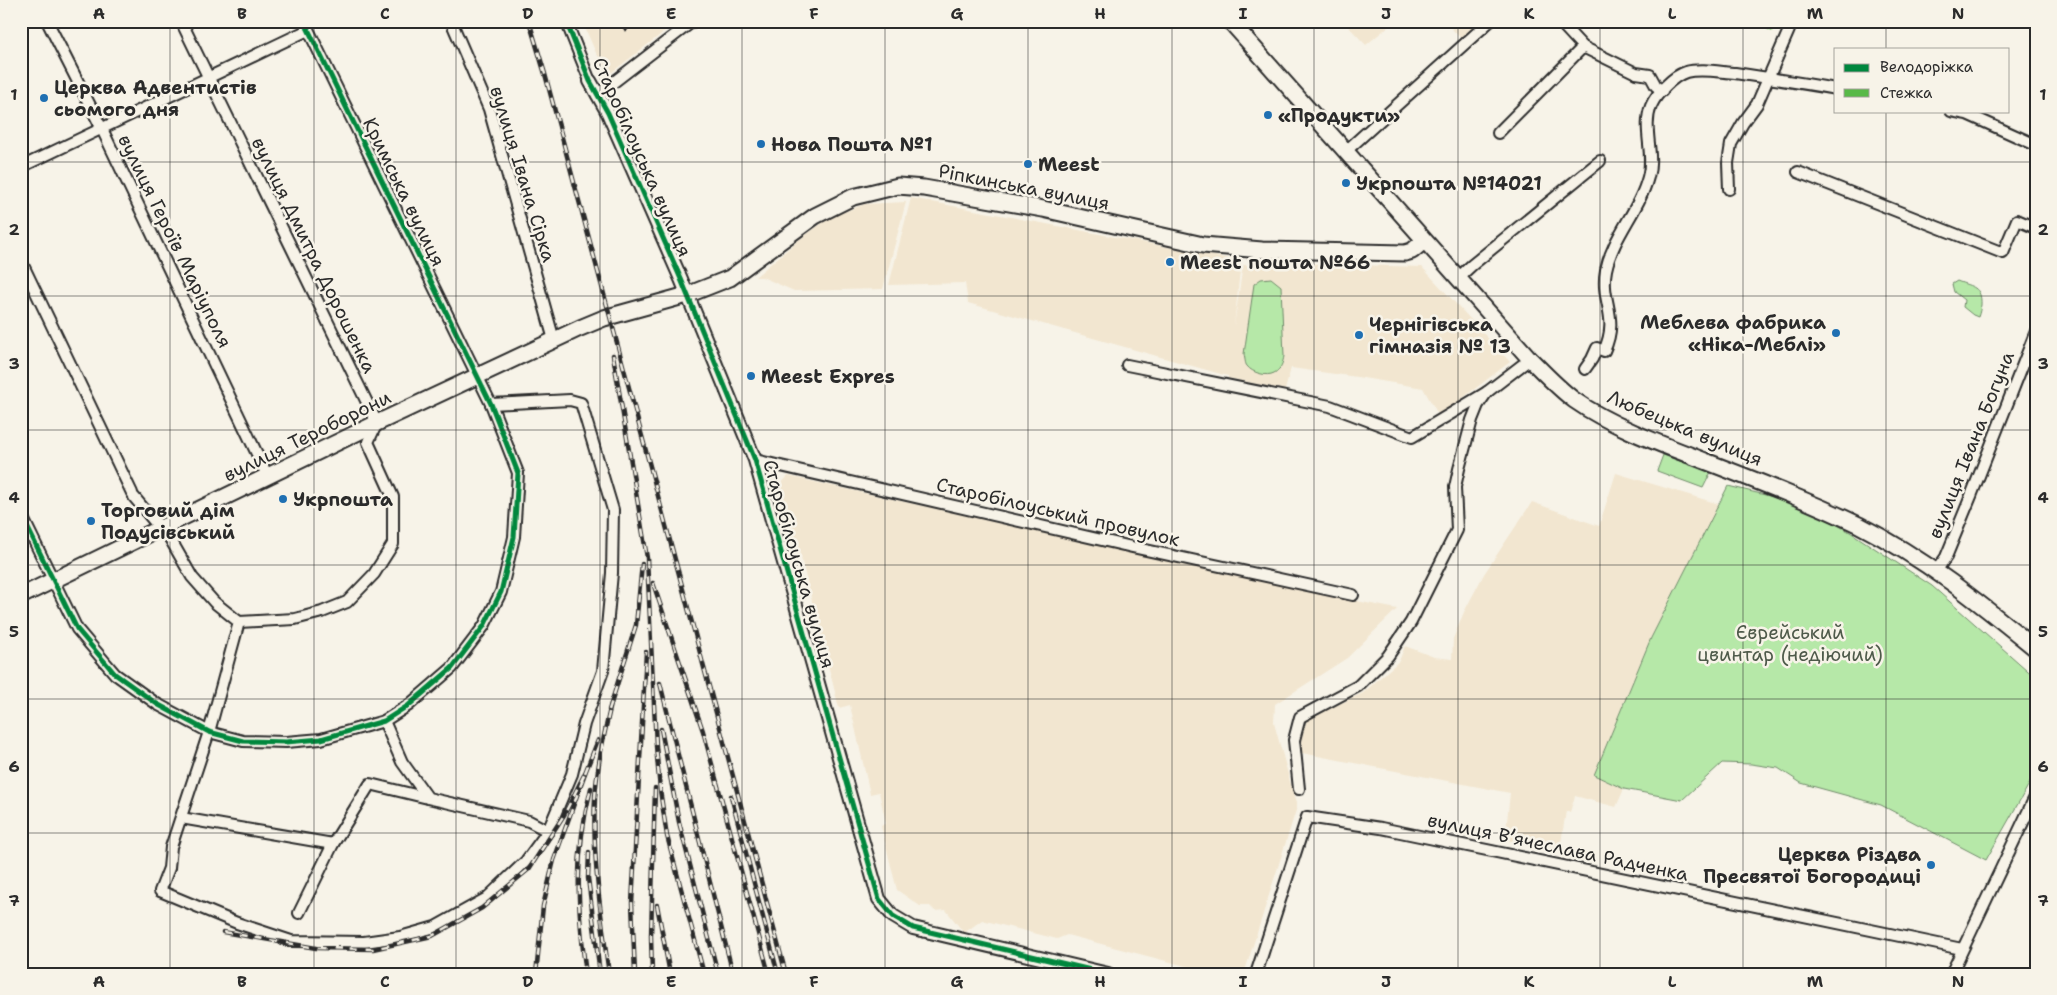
<svg xmlns="http://www.w3.org/2000/svg" width="2057" height="995" font-family="'Shantell Sans',sans-serif">
	<style>
		.built { fill: #f2e6d0 }
		.green { fill: #b6e8a8; stroke: #708a6a }
		.lines { fill: none; stroke-linecap: round; stroke-linejoin: round }
		.minor-casing { stroke: #2b2b2b; stroke-width: 14 }
		.tertiary-casing { stroke: #2b2b2b; stroke-width: 16 }
		.secondary-casing { stroke: #2b2b2b; stroke-width: 19 }
		.minor { stroke: #f7f3e8; stroke-width: 10 }
		.tertiary { stroke: #f7f3e8; stroke-width: 12 }
		.secondary { stroke: #f7f3e8; stroke-width: 15 }
		.rail-casing { stroke: #2b2b2b; stroke-width: 4.5 }
		.rail { stroke: #f7f3e8; stroke-width: 2.5; stroke-dasharray: 8; stroke-linecap: butt }
		.quiet { stroke: #58b947; stroke-width: 4; stroke-dasharray: 8 4; stroke-linecap: butt }
		.cycleway-casing { stroke: #f7f3e8; stroke-width: 8 }
		.cycleway { stroke: #00873e; stroke-width: 5 }
		.grid { fill: none; stroke: #2b2b2b; stroke-width: 1; stroke-opacity: 0.55 }
		.poi-dot { fill: #1f6fb2; stroke: #f7f3e8; stroke-width: 2 }
		.labels { text-anchor: middle; dominant-baseline: central; stroke-width: 5; stroke-linejoin: round; paint-order: stroke }
		.poi-label { font-size: 19px; font-weight: bold; fill: #2b2b2b; stroke: #f7f3e8; text-anchor: start }
		.street-label { font-size: 19px; fill: #2b2b2b; stroke: #f7f3e8 }
		.park-label { font-size: 19px; fill: #4e5a4a; stroke: #f7f3e8 }
		.neatline { fill: none; stroke: #2b2b2b; stroke-width: 2 }
		.grid-label { font-size: 16px; text-anchor: middle; font-weight: bold; fill: #2b2b2b }
	</style>
	<rect width="100%" height="100%" fill="#f7f3e8"/>
	<filter id="ink" filterUnits="userSpaceOnUse"><feTurbulence type="fractalNoise" baseFrequency=".02" numOctaves="2"/><feDisplacementMap in="SourceGraphic" scale="10" xChannelSelector="R" yChannelSelector="G"/><feConvolveMatrix kernelMatrix="1 2 1 2 8 2 1 2 1" color-interpolation-filters="sRGB"/></filter>
	<g filter="url(#ink)">
		<g class="built">
			<polygon points="582,21 678,21 611,73 596,53"/>
			<polygon points="1343,21 1395,21 1366,45"/>
			<polygon points="1445,21 1483,21 1462,40"/>
			<polygon points="911,198 1241,261 1234,326 1243,265 1291,263 1422,267 1510,362 1439,416 1423,388 1357,377 1291,368 1285,390 1228,378 1228,376 968,303 965,283 889,285"/>
			<polygon points="906,202 883,289 794,291 762,277 755,277 800,239 831,217 865,204"/>
			<polygon points="1616,473 1719,504 1651,638 1594,775 1624,789 1616,807 1575,796 1570,812 1566,811 1560,849 1505,840 1510,793 1302,753 1301,740 1307,719 1363,693 1399,661 1405,646 1434,657 1452,659 1453,639 1464,612 1484,574 1532,502 1599,526"/>
			<polygon points="788,476 1301,590 1397,609 1347,658 1275,704 1274,723 1297,807 1244,974 1216,974 1067,935 1057,939 982,920 964,933 946,910 935,911 930,906 920,906 897,890 881,826 886,823 879,792 870,794 850,705 839,708 801,558 779,486"/>
		</g>
		<g class="green">
			<path d="M 1271,278 L 1281,286 L 1284,356 C 1283,362 1281,370 1274,373 C 1267,377 1252,373 1247,366 C 1245,364 1245,358 1244,354 L 1254,284 L 1261,279 Z"/>
			<path d="M 1957,281 C 1972,287 1982,286 1981,305 C 1980,309 1980,312 1978,317 L 1973,315 L 1963,307 L 1964,300 L 1954,292 L 1952,284 Z"/>
			<polygon points="1663,455 1711,472 1703,488 1657,471"/>
			<polygon points="1728,486 1786,500 1816,513 1850,532 1932,586 2036,678 2036,772 1986,860 1881,805 1801,783 1778,768 1751,764 1722,763 1682,800 1624,789 1594,775 1651,638"/>
		</g>
		<g class="lines">
			<defs>
				<g id="minor">
					<polyline points="47,21 102,129 268,477"/>
					<polyline points="451,21 489,109 554,340"/>
					<polyline points="566,21 590,81"/>
					<polyline points="1559,21 1583,47 1636,73 1650,75 1656,86 1662,91"/>
					<polyline points="597,95 693,21"/>
					<polyline points="1951,111 1967,114 2036,145"/>
					<polyline points="1498,133 1583,47"/>
					<polyline points="1346,151 1490,21"/>
					<polyline points="21,167 308,30"/>
					<polyline points="1798,172 2003,253 2017,220 2036,228"/>
					<polyline points="1729,189 1728,163 1731,144 1743,123 1757,104 1789,30 1790,21"/>
					<polyline points="21,261 132,493"/>
					<polyline points="1458,278 1472,265 1600,161"/>
					<polyline points="1127,365 1330,406 1412,437 1487,392 1530,359"/>
					<path d="M 1585,369 L 1592,359 L 1597,348 L 1604,351 C 1620,316 1600,302 1606,270 C 1613,236 1639,211 1648,177 C 1655,154 1642,129 1651,106 C 1656,94 1673,76 1686,72 C 1700,68 1720,72 1735,73 C 1769,78 1802,83 1836,89"/>
					<polyline points="755,460 1132,547 1353,595"/>
					<polyline points="134,497 154,521 164,528 192,577 214,602 239,622 295,619 322,612 347,602 374,574 393,544 393,497 368,442 377,423 181,21"/>
					<polyline points="21,514 77,629 115,674 157,704 209,732 243,741 286,742 321,739 384,721 409,705 452,668 484,626 501,592 514,537 518,473 491,404 304,21"/>
					<polyline points="1936,571 1946,557 1971,496 2036,331"/>
					<polyline points="239,622 209,732 171,847 169,868 160,891 237,923 291,941 364,942 400,937 435,927 487,898 526,861 548,831"/>
					<polyline points="384,721 402,762 428,798 529,821 548,831 572,774 584,724 603,671 612,573 613,510 581,403 570,400 491,404"/>
					<polyline points="1299,789 1294,740 1300,717 1358,686 1388,656 1411,622 1457,530 1455,487 1459,469 1472,420 1478,405 1487,392"/>
					<polyline points="181,818 333,844 299,913"/>
					<polyline points="333,844 370,784 428,798"/>
					<polyline points="1256,974 1307,817 1381,828 1962,949"/>
					<polyline points="1951,974 2036,795"/>
				</g>
				<polyline id="tertiary" points="590,81 608,113 681,279 755,460 879,899 893,916 913,928 1108,974"/>
				<g id="secondary">
					<path d="M 1230,21 L 1530,359 C 1544,373 1558,388 1574,400 C 1611,426 1663,445 1705,461 C 1757,481 1809,501 1859,525 C 1924,558 1980,603 2036,649"/>
					<polyline points="21,596 377,423 580,328 604,318 687,295 730,278 815,216 853,197 898,186 924,188 1043,209 1203,245 1262,250 1405,253 1412,251 1424,241"/>
				</g>
			</defs>
			<use href="#minor" class="minor-casing"/>
			<use href="#tertiary" class="tertiary-casing"/>
			<use href="#secondary" class="secondary-casing"/>
			<use href="#minor" class="minor"/>
			<use href="#tertiary" class="tertiary"/>
			<use href="#secondary" class="secondary"/>
			<defs>
				<g id="rail">
					<polyline points="529,21 545,74 786,974"/>
					<polyline points="621,21 626,29"/>
					<polyline points="613,355 647,558 656,746 660,790 667,836 704,974"/>
					<polyline points="653,583 703,731 769,974"/>
					<polyline points="660,683 733,974"/>
					<polyline points="609,710 636,625 642,564"/>
					<polyline points="661,729 679,822 718,974"/>
					<polyline points="585,773 598,740"/>
					<polyline points="731,796 778,974"/>
					<polyline points="589,852 588,878 600,974"/>
					<polyline points="657,905 670,974"/>
					<polyline points="223,932 316,948 373,949 432,936 482,908 529,869 564,815 585,773 554,860 543,906 536,974"/>
					<path d="M 586,974 C 577,906 574,855 591,788"/>
					<path d="M 609,974 C 601,916 592,857 595,798 C 597,766 604,735 611,704"/>
					<polyline points="635,974 632,903 646,652"/>
					<polyline points="652,974 651,936 655,788"/>
				</g>
			</defs>
			<use href="#rail" class="rail-casing"/>
			<use href="#rail" class="rail"/>
			<polyline class="quiet" points="1755,21 1775,31"/>
			<defs>
				<g id="cycleway">
					<polyline points="566,21 590,81 608,113 681,279 755,460 879,899 893,916 913,928 1108,974"/>
					<polyline points="21,514 77,629 115,674 157,704 209,732 243,741 286,742 321,739 384,721 409,705 452,668 484,626 501,592 514,537 518,473 491,404 304,21"/>
				</g>
			</defs>
			<use href="#cycleway" class="cycleway-casing"/>
			<use href="#cycleway" class="cycleway"/>
		</g>
	</g>
	<path class="grid" d="M 170,21 L 170,974M 314,21 L 314,974M 456,21 L 456,974M 600,21 L 600,974M 742,21 L 742,974M 885,21 L 885,974M 1028,21 L 1028,974M 1172,21 L 1172,974M 1314,21 L 1314,974M 1458,21 L 1458,974M 1600,21 L 1600,974M 1743,21 L 1743,974M 1886,21 L 1886,49M 1886,111 L 1886,974M 21,162 L 2036,162M 21,296 L 2036,296M 21,430 L 2036,430M 21,565 L 2036,565M 21,699 L 2036,699M 21,833 L 2036,833"/>
	<g class="poi-dot">
		<circle cx="44" cy="98" r="5"/>
		<circle cx="1268" cy="115" r="5"/>
		<circle cx="761" cy="144" r="5"/>
		<circle cx="1028" cy="164" r="5"/>
		<circle cx="1346" cy="183" r="5"/>
		<circle cx="1170" cy="262" r="5"/>
		<circle cx="1836" cy="333" r="5"/>
		<circle cx="1359" cy="335" r="5"/>
		<circle cx="751" cy="376" r="5"/>
		<circle cx="283" cy="499" r="5"/>
		<circle cx="91" cy="521" r="5"/>
		<circle cx="1931" cy="865" r="5"/>
	</g>
	<g class="labels">
		<g class="poi-label">
			<text x="54" y="87">Церква Адвентистів<tspan x="54" dy="22">сьомого дня</tspan></text>
			<text x="1278" y="115">«Продукти»</text>
			<text x="771" y="144">Нова Пошта №1</text>
			<text x="1038" y="164">Meest</text>
			<text x="1356" y="183">Укрпошта №14021</text>
			<text x="1180" y="262">Meest пошта №66</text>
			<text x="1826" y="322" text-anchor="end">Меблева фабрика<tspan x="1826" dy="22">«Ніка-Меблі»</tspan></text>
			<text x="1369" y="324">Чернігівська<tspan x="1369" dy="22">гімназія № 13</tspan></text>
			<text x="761" y="376">Meest Expres</text>
			<text x="293" y="499">Укрпошта</text>
			<text x="101" y="510">Торговий дім<tspan x="101" dy="22">Подусівський</tspan></text>
			<text x="1921" y="854" text-anchor="end">Церква Різдва<tspan x="1921" dy="22">Пресвятої Богородиці</tspan></text>
		</g>
		<g class="street-label">
			<text transform="translate(642 157) rotate(66)">Старобілоуська вулиця</text>
			<text transform="translate(523 174) rotate(73)">вулиця Івана Сірка</text>
			<text transform="translate(1024 187) rotate(11)">Ріпкинська вулиця</text>
			<text transform="translate(404 192) rotate(64)">Кримська вулиця</text>
			<text transform="translate(175 241) rotate(64)">вулиця Героїв Маріуполя</text>
			<text transform="translate(314 255) rotate(64)">вулиця Дмитра Дорошенка</text>
			<text transform="translate(1685 428) rotate(23)">Любецька вулиця</text>
			<text transform="translate(307 436) rotate(-26)">вулиця Тероборони</text>
			<text transform="translate(1971 445) rotate(-68)">вулиця Івана Богуна</text>
			<text transform="translate(1058 512) rotate(13)">Старобілоуський провулок</text>
			<text transform="translate(799 564) rotate(74)">Старобілоуська вулиця</text>
			<text transform="translate(1558 847) rotate(12)">вулиця Вʼячеслава Радченка</text>
		</g>
		<g class="park-label">
			<text x="1790" y="632">Єврейський<tspan x="1790" dy="22">цвинтар (недіючий)</tspan></text>
		</g>
	</g>
	<rect width="2057" height="995" fill="none" stroke="#f7f3e8" stroke-width="55"/>
	<rect x="1834" y="48" width="175" height="65" fill="#f7f3e8" stroke="#a5a39c"/>
	<rect x="1844" y="64" width="25" height="8" fill="#00873e" stroke="#a5a39c"/>
	<text x="1880" y="72" font-size="15" fill="#2b2b2b">Велодоріжка</text>
	<rect x="1844" y="89" width="25" height="8" fill="#58b947" stroke="#a5a39c"/>
	<text x="1880" y="98" font-size="15" fill="#2b2b2b">Стежка</text>
	<rect x="28" y="28" width="2002" height="940" class="neatline"/>
	<g class="grid-label">
		<text x="99" y="19">A</text>
		<text x="242" y="19">B</text>
		<text x="385" y="19">C</text>
		<text x="528" y="19">D</text>
		<text x="671" y="19">E</text>
		<text x="814" y="19">F</text>
		<text x="957" y="19">G</text>
		<text x="1100" y="19">H</text>
		<text x="1243" y="19">I</text>
		<text x="1386" y="19">J</text>
		<text x="1529" y="19">K</text>
		<text x="1672" y="19">L</text>
		<text x="1815" y="19">M</text>
		<text x="1958" y="19">N</text>
		<text x="14" y="100">1</text>
		<text x="2043" y="100">1</text>
		<text x="14" y="235">2</text>
		<text x="2043" y="235">2</text>
		<text x="14" y="369">3</text>
		<text x="2043" y="369">3</text>
		<text x="14" y="503">4</text>
		<text x="2043" y="503">4</text>
		<text x="14" y="637">5</text>
		<text x="2043" y="637">5</text>
		<text x="14" y="772">6</text>
		<text x="2043" y="772">6</text>
		<text x="14" y="906">7</text>
		<text x="2043" y="906">7</text>
		<text x="99" y="987">A</text>
		<text x="242" y="987">B</text>
		<text x="385" y="987">C</text>
		<text x="528" y="987">D</text>
		<text x="671" y="987">E</text>
		<text x="814" y="987">F</text>
		<text x="957" y="987">G</text>
		<text x="1100" y="987">H</text>
		<text x="1243" y="987">I</text>
		<text x="1386" y="987">J</text>
		<text x="1529" y="987">K</text>
		<text x="1672" y="987">L</text>
		<text x="1815" y="987">M</text>
		<text x="1958" y="987">N</text>
	</g>
</svg>
